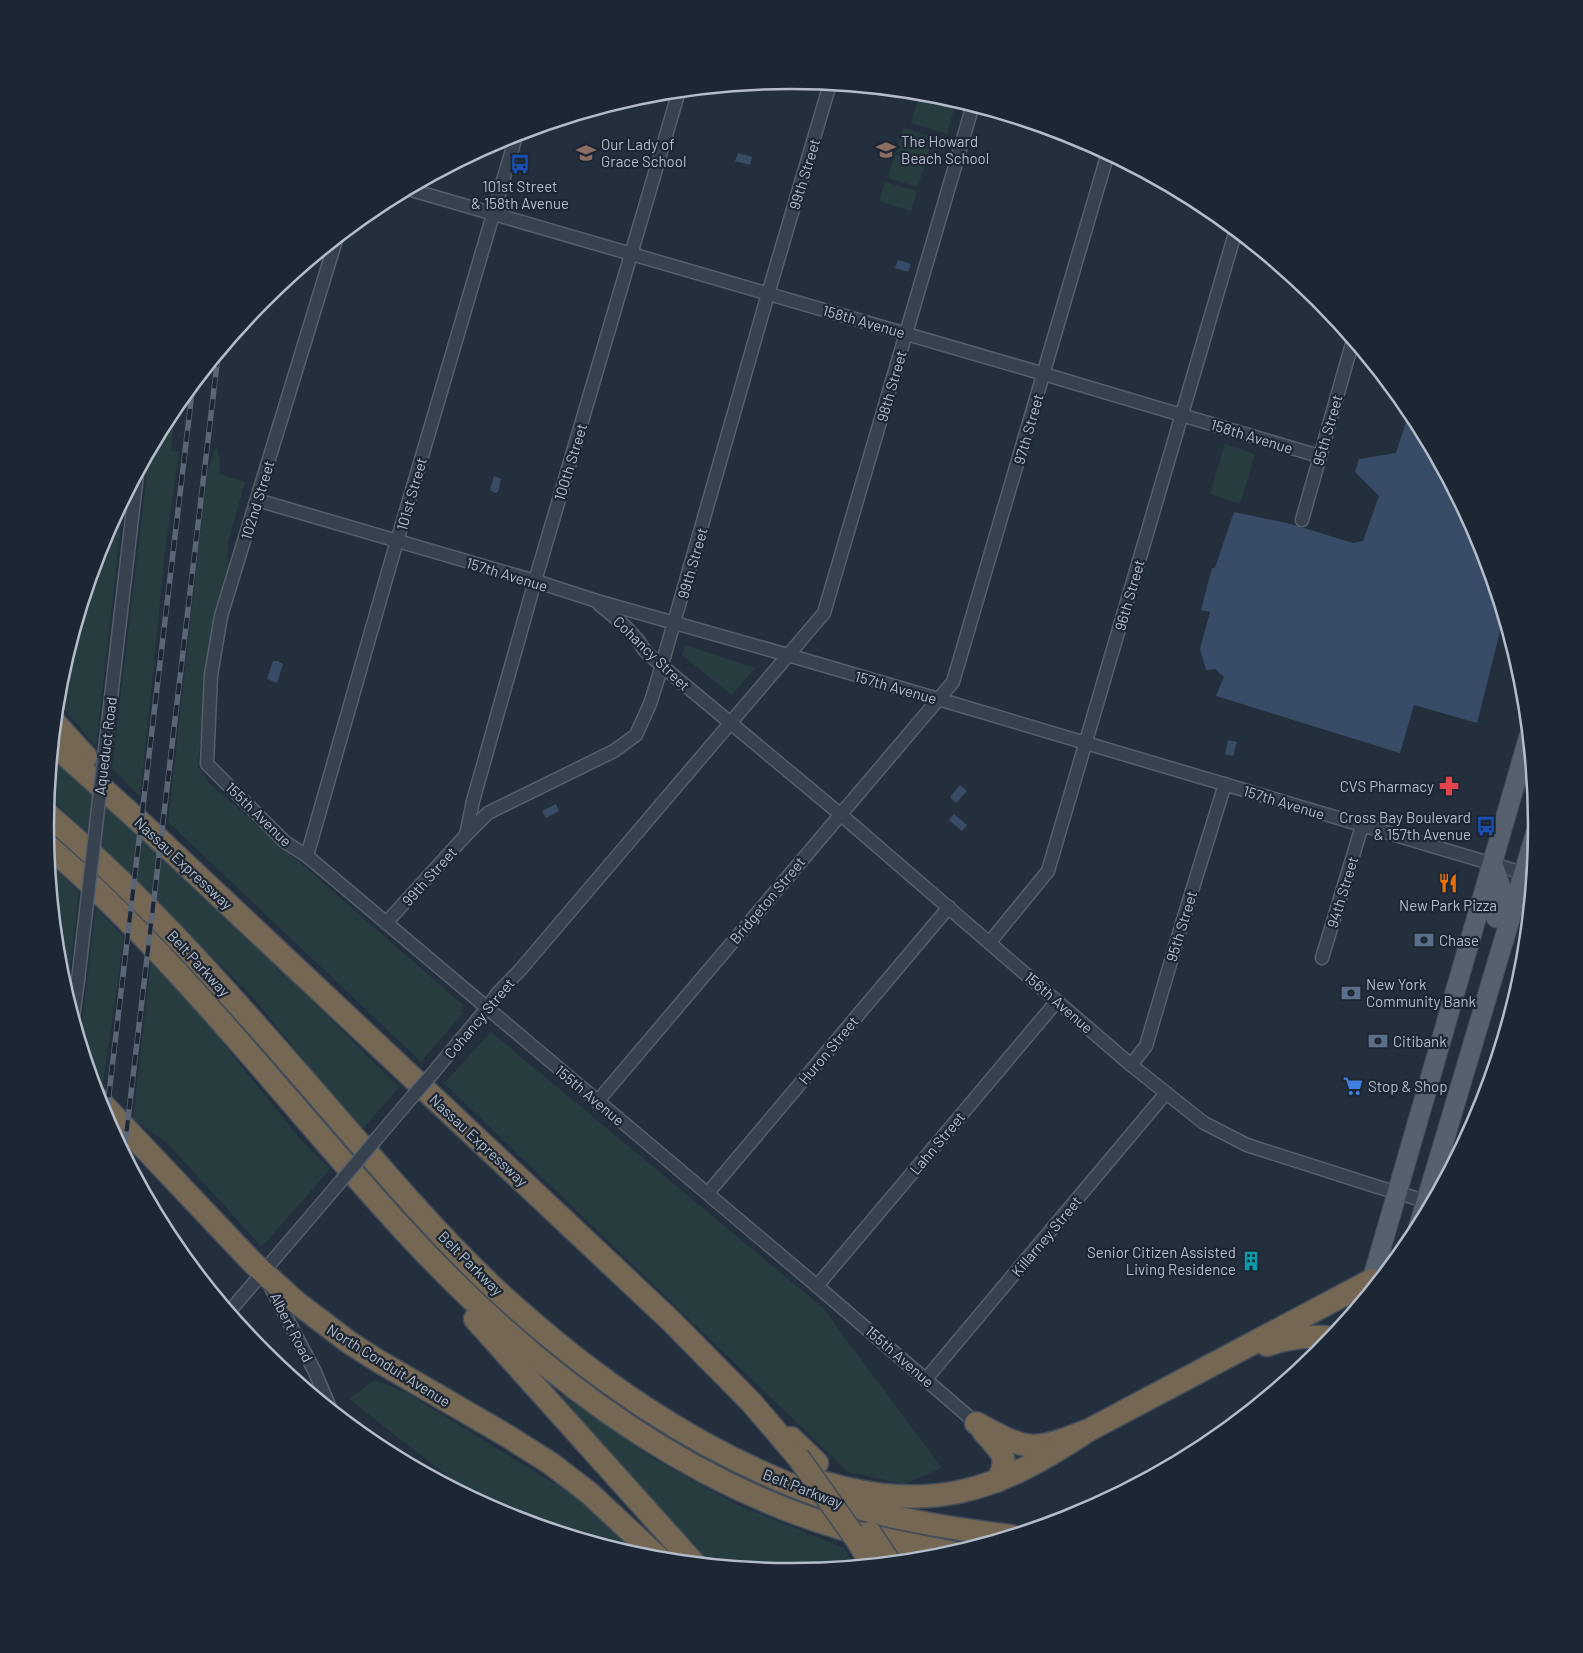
<svg xmlns="http://www.w3.org/2000/svg" width="1583" height="1653" font-family="Barlow,sans-serif">
	<style>
		.green { fill: #263c3f }
		.water { fill: #394c67 }
		.lines { fill: none; stroke-linecap: round; stroke-linejoin: round }
		.street-casing { stroke: #565f6c; stroke-width: 15 }
		.primary-casing { stroke: #414a57; stroke-width: 21 }
		.highway-casing { stroke: #434c59; stroke-width: 25 }
		.street { stroke: #38414e; stroke-width: 12 }
		.primary { stroke: #56606e; stroke-width: 19 }
		.highway { stroke: #746855; stroke-width: 22 }
		.rail-casing { stroke: #5a6575; stroke-width: 5.5 }
		.rail { stroke: #1d2633; stroke-width: 4; stroke-dasharray: 11; stroke-linecap: butt }
		.street-bridge-casing { stroke: #565f6c; stroke-width: 15; stroke-linecap: butt }
		.highway-bridge-casing { stroke: #434c59; stroke-width: 25; stroke-linecap: butt }
		.street-bridge { stroke: #38414e; stroke-width: 12 }
		.highway-bridge { stroke: #746855; stroke-width: 22 }
		.labels { text-anchor: middle; dominant-baseline: central; stroke-width: 4.5; stroke-linejoin: round; paint-order: stroke }
		.poi-label { font-size: 15px; fill: #b4bcc9; stroke: #1d2633; text-anchor: start }
		.street-label { font-size: 15px; fill: #b4bcc9; stroke: #1d2633 }
		.rim { fill: none; stroke: #b4bcc9; stroke-width: 2.5 }
	</style>
	<rect width="100%" height="100%" fill="#242f3e"/>
	<g class="green">
		<polygon points="920,93 940,95 938,100 955,105 947,134 911,123"/>
		<polygon points="903,128 933,137 926,160 896,152"/>
		<polygon points="895,154 925,163 918,187 888,178"/>
		<polygon points="885,182 917,191 911,211 879,201"/>
		<polygon points="175,407 171,451 179,452 164,560 153,675 140,797 112,768 146,482 145,461"/>
		<polygon points="1225,444 1255,454 1240,504 1210,494"/>
		<polygon points="217,447 220,460 219,474 245,482 228,542 228,562 231,564 206,669 198,767 210,784 464,1006 460,1010 463,1013 421,1062 168,822 207,470"/>
		<polygon points="124,499 96,747 57,700 59,681 102,541"/>
		<polygon points="685,645 755,668 732,695 682,655"/>
		<polygon points="52,754 266,954 283,977 285,974 399,1087 361,1131 252,996 48,795"/>
		<polygon points="48,859 55,865 57,871 79,892 67,996 59,972"/>
		<polygon points="96,908 124,937 103,1083 106,1085 105,1088 90,1074 80,1040"/>
		<polygon points="151,961 187,999 302,1141 330,1169 268,1240 261,1246 167,1143 133,1119"/>
		<polygon points="491,1032 823,1308 942,1468 904,1484 848,1472 444,1083"/>
		<polygon points="375,1380 407,1393 589,1505 642,1557 506,1516 483,1504 349,1399"/>
		<polygon points="562,1394 654,1459 736,1504 844,1548 854,1567 791,1573 705,1564 557,1401"/>
	</g>
	<g class="water">
		<polygon points="738,153 752,157 750,165 735,161"/>
		<polygon points="898,260 911,264 908,272 895,268"/>
		<polygon points="1410,409 1481,541 1504,615 1477,723 1414,705 1400,753 1216,696 1224,677 1215,669 1206,670 1200,649 1210,612 1201,610 1212,568 1215,568 1234,512 1291,524 1353,543 1363,541 1379,496 1355,472 1359,459 1396,453"/>
		<polygon points="494,476 501,479 498,492 495,493 490,490"/>
		<polygon points="273,661 278,661 283,664 277,683 267,679"/>
		<polygon points="1228,740 1237,742 1233,756 1225,754"/>
		<polygon points="960,785 967,791 956,803 950,797"/>
		<polygon points="556,804 559,811 546,818 542,811"/>
		<polygon points="954,814 967,825 962,831 949,820"/>
	</g>
	<g class="lines">
		<defs>
			<g id="street">
				<polyline points="408,189 1027,369 1319,456"/>
				<polyline points="336,240 221,616 211,675 207,764 285,842 307,856 817,1286 976,1423"/>
				<polyline points="257,500 535,581 597,601 788,655 938,699 1533,876"/>
				<polyline points="1302,520 1353,340"/>
				<polyline points="600,605 625,626 637,639 645,651 662,666 840,814 1131,1065 1204,1123 1247,1145 1378,1187 1432,1203"/>
				<polyline points="108,723 137,475"/>
				<polyline points="466,835 473,801 535,581 679,91"/>
				<polyline points="307,856 390,565 517,133"/>
				<polyline points="386,923 466,835 488,813 614,751 636,735 650,704 657,682 768,294 830,84"/>
				<polyline points="990,942 1048,871 1236,230"/>
				<polyline points="1322,958 1362,826"/>
				<polyline points="73,1018 78,980"/>
				<polyline points="1131,1065 1146,1046 1183,920 1225,784"/>
				<polyline points="433,1073 487,1008 497,994 521,969 824,613 973,105"/>
				<polyline points="597,1102 953,682 1108,153"/>
				<polyline points="378,1137 412,1097"/>
				<polyline points="708,1193 949,907"/>
				<polyline points="270,1286 314,1370 331,1410"/>
				<polyline points="817,1286 1057,1001"/>
				<polyline points="229,1312 341,1181"/>
				<polyline points="926,1379 1166,1093"/>
			</g>
			<g id="primary">
				<polyline points="1493,864 1503,894 1496,918"/>
				<polyline points="1417,1232 1538,825"/>
				<polyline points="1367,1297 1529,736"/>
			</g>
			<g id="highway">
				<polyline points="55,723 86,757"/>
				<polyline points="53,744 149,830 670,1320 751,1402 798,1457"/>
				<path d="M 46,813 C 152,903 243,1009 334,1114 C 386,1174 437,1234 494,1288 C 589,1376 694,1450 817,1495 C 879,1517 945,1528 1011,1536"/>
				<path d="M 47,845 C 183,962 291,1109 413,1240 C 531,1366 673,1478 840,1528 C 878,1539 917,1546 956,1553"/>
				<polyline points="98,1099 253,1263 296,1302 350,1343 380,1362 509,1437 550,1463 588,1492 661,1560"/>
				<polyline points="475,1319 694,1563"/>
				<path d="M 1267,1345 C 1288,1337 1310,1335 1332,1338"/>
				<path d="M 976,1423 C 1029,1452 1033,1452 1089,1430 L 1372,1280"/>
				<path d="M 983,1431 C 999,1450 1012,1456 997,1481"/>
				<polyline points="791,1438 817,1463"/>
				<path d="M 822,1482 C 931,1514 997,1492 1089,1430"/>
			</g>
		</defs>
		<use href="#street" class="street-casing"/>
		<use href="#primary" class="primary-casing"/>
		<use href="#highway" class="highway-casing"/>
		<use href="#street" class="street"/>
		<use href="#primary" class="primary"/>
		<use href="#highway" class="highway"/>
		<defs>
			<g id="rail">
				<polyline points="106,1119 193,384"/>
				<polyline points="124,1153 218,355"/>
			</g>
		</defs>
		<use href="#rail" class="rail-casing"/>
		<use href="#rail" class="rail"/>
		<defs>
			<g id="street-bridge">
				<polyline points="78,980 108,723"/>
				<polyline points="412,1097 433,1073"/>
				<polyline points="341,1181 378,1137"/>
			</g>
			<g id="highway-bridge">
				<polyline points="798,1457 857,1540 872,1565"/>
				<polyline points="870,1533 890,1563"/>
			</g>
		</defs>
		<use href="#street-bridge" class="street-bridge-casing"/>
		<use href="#highway-bridge" class="highway-bridge-casing"/>
		<use href="#street-bridge" class="street-bridge"/>
		<use href="#highway-bridge" class="highway-bridge"/>
	</g>
	<defs>
		<symbol id="school-bare" viewBox="-9 -9 18 18"><path d="M0-5L7-2L0 1L-7-2ZM-4 1L0 2.5L4 1V4Q0 6-4 4Z" fill="#8d6e63" stroke="#1d2633" stroke-width="2.5" paint-order="stroke"/></symbol>
		<symbol id="bus-bare" viewBox="-9 -9 18 18"><path d="M-5-6H5V4H4V6H2V4H-2V6H-4V4H-5ZM-3.5-4V0h7V-4ZM-3.5 1.2v1.5H-2V1.2ZM2 1.2v1.5H3.5V1.2Z" fill="#1a4fb4" stroke="#1d2633" stroke-width="2.5" paint-order="stroke"/></symbol>
		<symbol id="pharmacy-bare" viewBox="-9 -9 18 18"><path d="M-2-6h4v4h4v4h-4v4h-4v-4h-4v-4h4Z" fill="#e0444e" stroke="#1d2633" stroke-width="2.5" paint-order="stroke"/></symbol>
		<symbol id="restaurant-bare" viewBox="-9 -9 18 18"><path d="M-5-6h1v4h1v-4h1v4h1v-4h1v5L-1.5 .5V6h-2V.5L-5-1ZM5-6V6H3V1.5H1.5Q1.5-4 5-6Z" fill="#e8710a" stroke="#1d2633" stroke-width="2.5" paint-order="stroke"/></symbol>
		<symbol id="bank-bare" viewBox="-9 -9 18 18"><path d="M-6-4H6V4H-6ZM0-2.3a2.3 2.3 0 1 0 0 4.6a2.3 2.3 0 1 0 0-4.6Z" fill="#5c6f8a" stroke="#1d2633" stroke-width="2.5" paint-order="stroke"/></symbol>
		<symbol id="supermarket-bare" viewBox="-9 -9 18 18"><path d="M-6-5.5h2.5l.6 2H6L4.5 2H-2.5L-4.4-4H-6ZM-1.5 3.2a1.3 1.3 0 1 0 .1 0ZM3 3.2a1.3 1.3 0 1 0 .1 0Z" fill="#3f7fe0" stroke="#1d2633" stroke-width="2.5" paint-order="stroke"/></symbol>
		<symbol id="building-bare" viewBox="-9 -9 18 18"><path d="M-4-6H4V6H1V3H-1V6H-4ZM-2.5-4.3h1.7v1.8h-1.7ZM.8-4.3h1.7v1.8H.8ZM-2.5-1h1.7V.8h-1.7ZM.8-1h1.7V.8H.8Z" fill="#0f9aa8" stroke="#1d2633" stroke-width="2.5" paint-order="stroke"/></symbol>
	</defs>
	<g fill-rule="evenodd">
		<use href="#school-bare" x="872" y="136" width="28" height="28"/>
		<use href="#school-bare" x="572" y="139" width="28" height="28"/>
		<use href="#bus-bare" x="506" y="150" width="28" height="28"/>
		<use href="#pharmacy-bare" x="1435" y="772" width="28" height="28"/>
		<use href="#bus-bare" x="1472" y="812" width="28" height="28"/>
		<use href="#restaurant-bare" x="1434" y="869" width="28" height="28"/>
		<use href="#bank-bare" x="1410" y="926" width="28" height="28"/>
		<use href="#bank-bare" x="1337" y="979" width="28" height="28"/>
		<use href="#bank-bare" x="1364" y="1027" width="28" height="28"/>
		<use href="#supermarket-bare" x="1339" y="1072" width="28" height="28"/>
		<use href="#building-bare" x="1237" y="1247" width="28" height="28"/>
	</g>
	<g class="labels">
		<g class="poi-label">
			<text x="901" y="141">The Howard<tspan x="901" dy="17">Beach School</tspan></text>
			<text x="601" y="144">Our Lady of<tspan x="601" dy="17">Grace School</tspan></text>
			<text x="520" y="186" text-anchor="middle">101st Street<tspan x="520" dy="17">&amp; 158th Avenue</tspan></text>
			<text x="1434" y="786" text-anchor="end">CVS Pharmacy</text>
			<text x="1471" y="817" text-anchor="end">Cross Bay Boulevard<tspan x="1471" dy="17">&amp; 157th Avenue</tspan></text>
			<text x="1448" y="905" text-anchor="middle">New Park Pizza</text>
			<text x="1439" y="940">Chase</text>
			<text x="1366" y="984">New York<tspan x="1366" dy="17">Community Bank</tspan></text>
			<text x="1393" y="1041">Citibank</text>
			<text x="1368" y="1086">Stop &amp; Shop</text>
			<text x="1236" y="1252" text-anchor="end">Senior Citizen Assisted<tspan x="1236" dy="17">Living Residence</tspan></text>
		</g>
		<g class="street-label">
			<text transform="translate(804 174) rotate(-73)">99th Street</text>
			<text transform="translate(864 321) rotate(16)">158th Avenue</text>
			<text transform="translate(891 386) rotate(-74)">98th Street</text>
			<text transform="translate(1028 429) rotate(-74)">97th Street</text>
			<text transform="translate(1327 430) rotate(-74)">95th Street</text>
			<text transform="translate(1252 436) rotate(17)">158th Avenue</text>
			<text transform="translate(570 462) rotate(-73)">100th Street</text>
			<text transform="translate(411 494) rotate(-74)">101st Street</text>
			<text transform="translate(257 500) rotate(-73)">102nd Street</text>
			<text transform="translate(692 563) rotate(-74)">99th Street</text>
			<text transform="translate(507 574) rotate(17)">157th Avenue</text>
			<text transform="translate(1129 595) rotate(-74)">96th Street</text>
			<text transform="translate(652 653) rotate(44)">Cohancy Street</text>
			<text transform="translate(896 687) rotate(16)">157th Avenue</text>
			<text transform="translate(105 746) rotate(-83)">Aqueduct Road</text>
			<text transform="translate(1284 802) rotate(17)">157th Avenue</text>
			<text transform="translate(259 814) rotate(44)">155th Avenue</text>
			<text transform="translate(184 863) rotate(43)">Nassau Expressway</text>
			<text transform="translate(429 876) rotate(-48)">99th Street</text>
			<text transform="translate(1342 892) rotate(-73)">94th Street</text>
			<text transform="translate(767 900) rotate(-50)">Bridgeton Street</text>
			<text transform="translate(1181 926) rotate(-73)">95th Street</text>
			<text transform="translate(199 963) rotate(47)">Belt Parkway</text>
			<text transform="translate(1059 1002) rotate(41)">156th Avenue</text>
			<text transform="translate(479 1018) rotate(-50)">Cohancy Street</text>
			<text transform="translate(828 1050) rotate(-50)">Huron Street</text>
			<text transform="translate(590 1095) rotate(40)">155th Avenue</text>
			<text transform="translate(479 1140) rotate(43)">Nassau Expressway</text>
			<text transform="translate(937 1143) rotate(-50)">Lahn Street</text>
			<text transform="translate(1046 1236) rotate(-50)">Killarney Street</text>
			<text transform="translate(471 1263) rotate(45)">Belt Parkway</text>
			<text transform="translate(292 1327) rotate(63)">Albert Road</text>
			<text transform="translate(900 1356) rotate(41)">155th Avenue</text>
			<text transform="translate(389 1365) rotate(32)">North Conduit Avenue</text>
			<text transform="translate(803 1488) rotate(21)">Belt Parkway</text>
		</g>
	</g>
	<path d="M0 0H1583V1653H0ZM54 826a737 737 0 1 1 1474 0a737 737 0 1 1-1474 0Z" fill="#1d2633" fill-rule="evenodd"/>
	<path class="rim" d="M54 826a737 737 0 1 1 1474 0a737 737 0 1 1-1474 0Z"/>
</svg>
